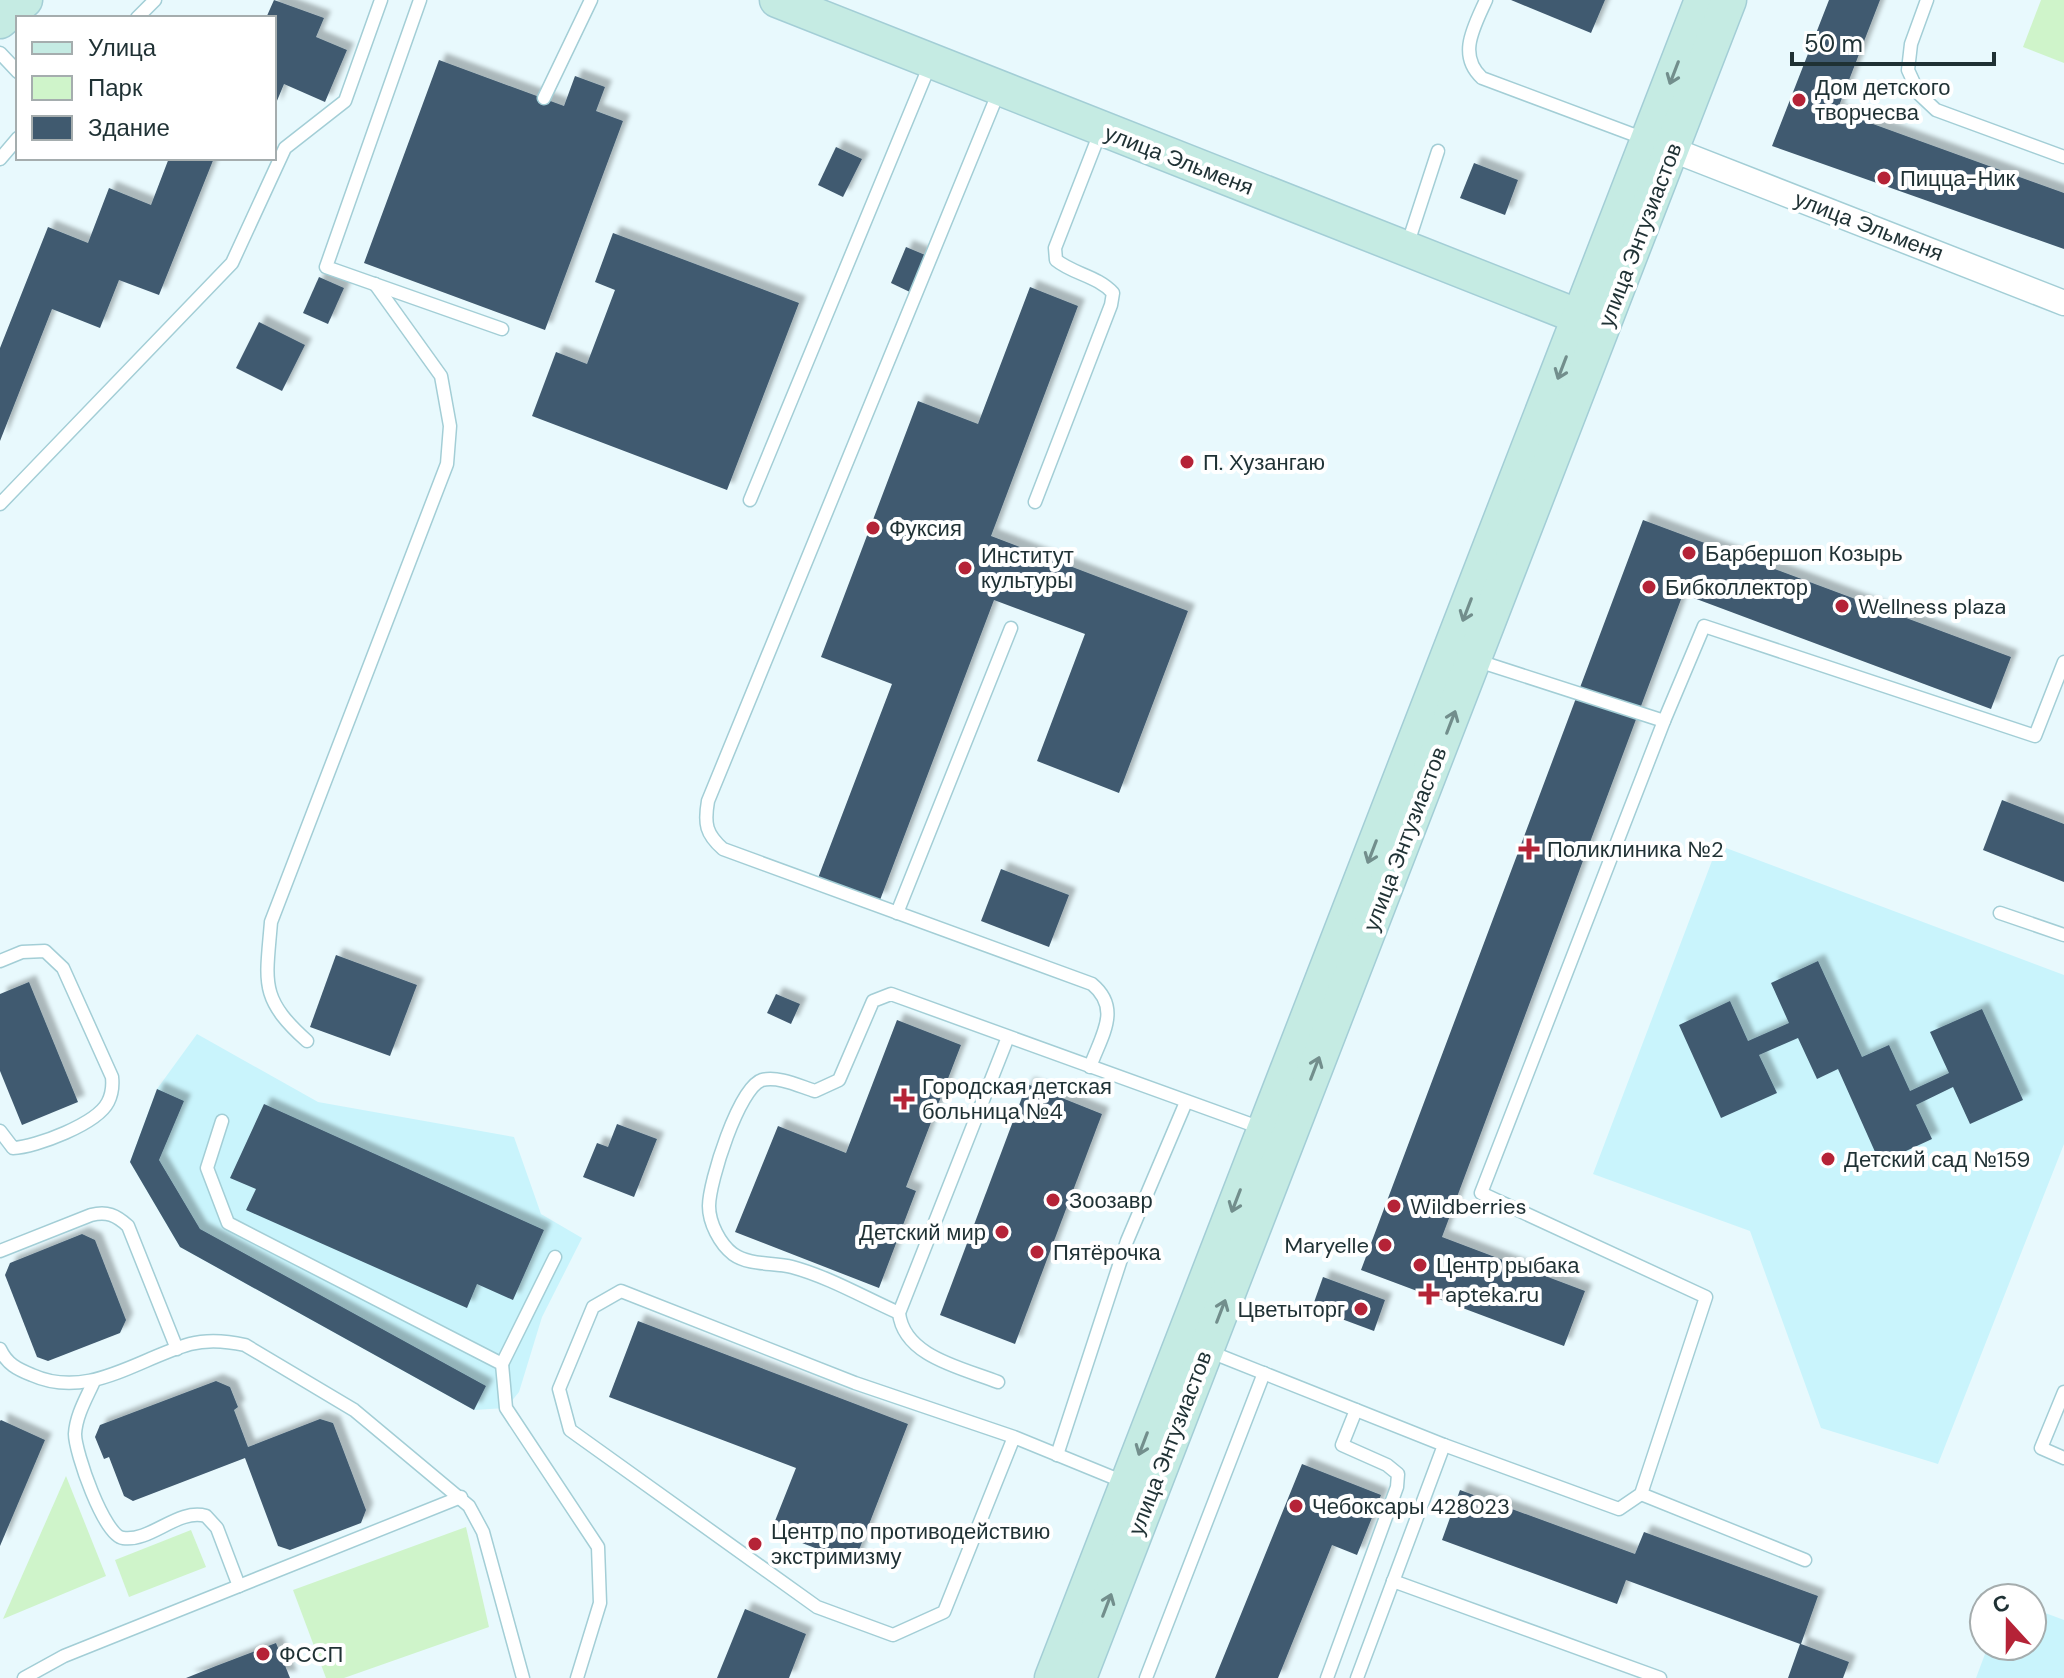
<svg xmlns="http://www.w3.org/2000/svg" width="2064" height="1678" font-family="'DM Sans',sans-serif">
	<style>
		.built { fill: #c9f4fc }
		.green { fill: #cff4ca }
		.building { fill: #405a6f; filter: url(#shadow) }
		.lines { fill: none; stroke-linecap: round; stroke-linejoin: round }
		.lane-casing { stroke: #a3ced6; stroke-width: 15 }
		.street-casing { stroke: #a3ced6; stroke-width: 27 }
		.secondary-casing { stroke: #a3ced6; stroke-width: 37 }
		.lane { stroke: #fff; stroke-width: 12 }
		.street { stroke: #fff; stroke-width: 24 }
		.secondary { stroke: #c5ebe3; stroke-width: 34 }
		.oneway { stroke: #728e8c }
		.poi-dot { fill: #b52337; stroke: #fff; stroke-width: 3 }
		.labels { text-anchor: middle; dominant-baseline: central; stroke-width: 8; stroke-linejoin: round; paint-order: stroke }
		.poi-label { font-size: 22px; fill: #1f3134; stroke: #fff; text-anchor: start }
		.street-label { font-size: 22px; fill: #1f3134; stroke: #fff }
	</style>
	<defs>
		<filter id="shadow"><feDropShadow dx="7" dy="-7" stdDeviation="2" flood-color="#0004"/></filter>
	</defs>
	<rect width="100%" height="100%" fill="#e8f9fd"/>
	<g class="built">
		<polygon points="1718,845 2064,975 2064,1144 1938,1464 1821,1428 1750,1231 1593,1174"/>
		<polygon points="197,1034 318,1102 514,1137 541,1214 582,1238 542,1317 519,1392 506,1408 474,1410 180,1247 130,1162 157,1089"/>
		<polygon points="2032,1608 2064,1620 2064,1678 1976,1678 1988,1646 2032,1646"/>
	</g>
	<g class="green">
		<polygon points="2041,0 2064,0 2064,63 2023,47"/>
		<polygon points="66,1476 106,1576 3,1619"/>
		<polygon points="466,1527 489,1627 344,1678 326,1678 293,1590"/>
		<polygon points="191,1530 206,1567 129,1597 115,1560"/>
	</g>
	<g class="building">
		<polygon points="274,0 324,18 316,37 347,50 325,102 284,84 274,108 274,18 266,18"/>
		<polygon points="1511,0 1605,0 1591,33"/>
		<polygon points="1829,0 1880,0 1837,111 2064,193 2064,249 1772,146"/>
		<polygon points="439,60 564,106 575,76 605,87 596,111 623,121 545,330 364,263"/>
		<polygon points="836,147 862,159 843,197 818,185"/>
		<polygon points="169,158 214,158 159,295 119,280 100,328 52,309 0,441 0,348 48,227 88,243 109,188 151,205"/>
		<polygon points="1474,163 1518,180 1505,215 1460,198"/>
		<polygon points="613,233 799,303 727,490 532,416 556,352 587,364 615,290 595,282"/>
		<polygon points="906,247 930,257 914,294 891,283"/>
		<polygon points="319,277 344,288 328,324 303,313"/>
		<polygon points="1030,287 1078,306 991,536 1188,611 1119,793 1037,761 1085,634 994,600 880,900 818,878 892,684 821,657 918,401 978,424"/>
		<polygon points="259,322 305,345 282,391 236,368"/>
		<polygon points="1643,520 2011,657 1991,709 1683,594 1442,1237 1585,1291 1564,1346 1361,1270"/>
		<polygon points="2002,800 2064,824 2064,882 1983,850"/>
		<polygon points="1001,869 1069,895 1049,947 981,921"/>
		<polygon points="336,955 417,985 390,1056 310,1027"/>
		<polygon points="1818,961 1862,1057 1889,1045 1910,1091 1949,1073 1930,1032 1982,1009 2023,1100 1970,1124 1953,1087 1916,1105 1932,1139 1880,1163 1838,1069 1817,1079 1798,1038 1759,1055 1777,1093 1721,1118 1679,1025 1730,1001 1748,1041 1789,1023 1771,983"/>
		<polygon points="29,982 78,1102 22,1125 0,1071 0,994"/>
		<polygon points="776,994 800,1004 791,1024 767,1013"/>
		<polygon points="897,1020 961,1045 906,1187 916,1191 879,1288 735,1232 778,1126 846,1153"/>
		<polygon points="1027,1084 1102,1114 1015,1344 940,1315"/>
		<polygon points="157,1089 184,1101 159,1160 200,1229 486,1386 474,1410 180,1247 130,1162"/>
		<polygon points="264,1104 544,1230 513,1300 477,1284 467,1308 246,1210 256,1189 230,1178"/>
		<polygon points="617,1124 657,1139 634,1197 583,1177 597,1143 608,1147"/>
		<polygon points="82,1234 95,1240 126,1320 120,1333 48,1361 37,1357 5,1275 10,1263"/>
		<polygon points="1323,1277 1385,1300 1374,1331 1312,1308"/>
		<polygon points="638,1321 908,1424 854,1563 771,1531 796,1468 609,1397"/>
		<polygon points="216,1381 230,1387 238,1407 234,1410 248,1447 320,1419 333,1423 366,1510 361,1523 290,1550 278,1546 245,1458 133,1501 124,1496 109,1457 104,1459 95,1437 100,1425"/>
		<polygon points="1,1420 45,1440 0,1546 0,1421"/>
		<polygon points="1302,1464 1381,1495 1357,1555 1332,1545 1278,1678 1215,1678"/>
		<polygon points="1460,1490 1635,1554 1644,1532 1818,1596 1801,1644 1849,1662 1843,1678 1788,1678 1800,1644 1626,1580 1617,1604 1442,1540"/>
		<polygon points="745,1609 806,1634 789,1678 717,1678"/>
		<polygon points="276,1643 290,1678 186,1678 216,1666"/>
	</g>
	<g class="lines">
		<defs>
			<g id="lane">
				<polyline points="420,0 326,267 502,329"/>
				<path d="M 1486,0 C 1474,27 1457,55 1482,78 L 1645,139"/>
				<polyline points="1927,0 1911,44 1908,70 1919,94 1936,110 2064,157"/>
				<polyline points="137,18 155,0"/>
				<polyline points="0,53 18,72"/>
				<path d="M 999,91 L 708,801 C 704,824 706,834 723,849 L 1092,984 C 1122,1009 1101,1036 1090,1067"/>
				<polyline points="544,98 591,0"/>
				<polyline points="0,159 18,138"/>
				<polyline points="1407,246 1438,151"/>
				<polyline points="750,500 931,62"/>
				<path d="M 1035,502 L 1111,305 L 1113,293 C 1098,276 1073,274 1056,260 L 1055,248 L 1101,130"/>
				<polyline points="0,504 232,263 285,148 345,101 381,0"/>
				<polyline points="1475,660 1664,721"/>
				<polyline points="897,913 1011,628"/>
				<polyline points="2000,913 2064,935"/>
				<path d="M 0,961 L 22,952 L 45,951 L 63,968 L 112,1077 C 113,1086 112,1094 108,1102 C 97,1124 36,1147 13,1148 L 0,1131"/>
				<path d="M 307,1041 C 259,998 266,983 271,922 L 447,464 L 450,426 L 441,376 L 375,284"/>
				<polyline points="222,1121 207,1168 228,1223 502,1364 506,1408 598,1547 600,1603 577,1678"/>
				<path d="M 0,1251 L 91,1215 C 107,1211 116,1215 128,1226 L 177,1349"/>
				<path d="M 899,1313 C 865,1298 829,1277 792,1267 C 773,1262 750,1266 733,1254 C 720,1244 709,1223 709,1206 C 709,1182 739,1087 762,1080 C 779,1076 799,1086 815,1091 L 839,1080 L 873,1001 L 891,994 L 1261,1128"/>
				<path d="M 0,1349 C 7,1364 17,1369 32,1375 C 88,1400 137,1359 190,1344 C 209,1339 227,1341 245,1345 L 354,1410 L 469,1506 L 483,1532 L 523,1678"/>
				<polyline points="1208,1351 1444,1445 1357,1678"/>
				<polyline points="502,1364 555,1257"/>
				<path d="M 94,1381 C 87,1397 76,1415 75,1434 C 75,1452 104,1536 123,1538 C 151,1542 178,1508 206,1516 L 217,1528 L 239,1586"/>
				<path d="M 998,1382 C 963,1368 904,1357 899,1313 L 1008,1037"/>
				<polyline points="2064,1392 2041,1448 2064,1458"/>
				<polyline points="1014,1437 944,1612 893,1635 817,1607 570,1430 559,1389 593,1307 621,1291 855,1383 1014,1437 1124,1482"/>
				<polyline points="1444,1445 1619,1509 1641,1494 1706,1297 1481,1193 1664,721 1704,626 2035,736 2064,662"/>
				<polyline points="1057,1455 1127,1241 1186,1102"/>
				<polyline points="1641,1494 1805,1560"/>
				<polyline points="1393,1581 1660,1678"/>
				<polyline points="24,1678 64,1656 461,1497"/>
				<polyline points="1146,1678 1264,1373"/>
				<polyline points="1327,1678 1397,1487 1398,1474 1387,1465 1342,1445 1356,1410"/>
			</g>
			<polyline id="street" points="1673,150 2064,303"/>
			<g id="secondary">
				<polyline points="777,0 1582,318"/>
				<polyline points="0,21 25,0"/>
				<polyline points="1052,1678 1702,0"/>
				<polyline points="1079,1678 1729,0"/>
			</g>
		</defs>
		<use href="#lane" class="lane-casing"/>
		<use href="#street" class="street-casing"/>
		<use href="#secondary" class="secondary-casing"/>
		<use href="#lane" class="lane"/>
		<use href="#street" class="street"/>
		<use href="#secondary" class="secondary"/>
	</g>
	<defs><path id="oneway-shaft" d="M-6 0H5M1.5-3L5.5 0L1.5 3" fill="none" stroke-width="1.6" stroke-linecap="round" stroke-linejoin="round" transform="scale(2)"/></defs>
	<g class="oneway">
		<use href="#oneway-shaft" transform="translate(1674 73) rotate(111)"/>
		<use href="#oneway-shaft" transform="translate(1562 368) rotate(111)"/>
		<use href="#oneway-shaft" transform="translate(1467 610) rotate(111)"/>
		<use href="#oneway-shaft" transform="translate(1451 722) rotate(-69)"/>
		<use href="#oneway-shaft" transform="translate(1372 852) rotate(111)"/>
		<use href="#oneway-shaft" transform="translate(1315 1068) rotate(-69)"/>
		<use href="#oneway-shaft" transform="translate(1236 1201) rotate(111)"/>
		<use href="#oneway-shaft" transform="translate(1221 1311) rotate(-69)"/>
		<use href="#oneway-shaft" transform="translate(1143 1444) rotate(111)"/>
		<use href="#oneway-shaft" transform="translate(1107 1605) rotate(-69)"/>
	</g>
	<g class="poi-dot">
		<circle cx="1799" cy="100" r="8"/>
		<circle cx="1884" cy="178" r="8"/>
		<circle cx="1187" cy="462" r="8"/>
		<circle cx="873" cy="528" r="8"/>
		<circle cx="1689" cy="553" r="8"/>
		<circle cx="965" cy="568" r="8"/>
		<circle cx="1649" cy="587" r="8"/>
		<circle cx="1842" cy="606" r="8"/>
		<path d="M1525 837h8v8h8v8h-8v8h-8v-8h-8v-8h8z"/>
		<path d="M900 1087h8v8h8v8h-8v8h-8v-8h-8v-8h8z"/>
		<circle cx="1828" cy="1159" r="8"/>
		<circle cx="1053" cy="1200" r="8"/>
		<circle cx="1394" cy="1206" r="8"/>
		<circle cx="1002" cy="1232" r="8"/>
		<circle cx="1385" cy="1245" r="8"/>
		<circle cx="1037" cy="1252" r="8"/>
		<circle cx="1420" cy="1265" r="8"/>
		<path d="M1425 1282h8v8h8v8h-8v8h-8v-8h-8v-8h8z"/>
		<circle cx="1361" cy="1309" r="8"/>
		<circle cx="1296" cy="1506" r="8"/>
		<circle cx="755" cy="1544" r="8"/>
		<circle cx="263" cy="1654" r="8"/>
	</g>
	<g class="labels">
		<g class="poi-label">
			<text x="1815" y="87">Дом детского<tspan x="1815" dy="25">творчесва</tspan></text>
			<text x="1900" y="178">Пицца-Ник</text>
			<text x="1203" y="462">П. Хузангаю</text>
			<text x="889" y="528">Фуксия</text>
			<text x="1705" y="553">Барбершоп Козырь</text>
			<text x="981" y="555">Институт<tspan x="981" dy="25">культуры</tspan></text>
			<text x="1665" y="587">Бибколлектор</text>
			<text x="1858" y="606">Wellness plaza</text>
			<text x="1547" y="849">Поликлиника №2</text>
			<text x="922" y="1086">Городская детская<tspan x="922" dy="25">больница №4</tspan></text>
			<text x="1844" y="1159">Детский сад №159</text>
			<text x="1069" y="1200">Зоозавр</text>
			<text x="1410" y="1206">Wildberries</text>
			<text x="986" y="1232" text-anchor="end">Детский мир</text>
			<text x="1369" y="1245" text-anchor="end">Maryelle</text>
			<text x="1053" y="1252">Пятёрочка</text>
			<text x="1436" y="1265">Центр рыбака</text>
			<text x="1445" y="1294">apteka.ru</text>
			<text x="1345" y="1309" text-anchor="end">Цветыторг</text>
			<text x="1312" y="1506">Чебоксары 428023</text>
			<text x="771" y="1531">Центр по противодействию<tspan x="771" dy="25">экстримизму</tspan></text>
			<text x="279" y="1654">ФССП</text>
		</g>
		<g class="street-label">
			<text transform="translate(1179 160) rotate(21)">улица Эльменя</text>
			<text transform="translate(1869 226) rotate(21)">улица Эльменя</text>
			<text transform="translate(1640 235) rotate(-69)">улица Энтузиастов</text>
			<text transform="translate(1405 839) rotate(-69)">улица Энтузиастов</text>
			<text transform="translate(1170 1443) rotate(-69)">улица Энтузиастов</text>
		</g>
	</g>
	<rect x="16" y="16" width="260" height="144" fill="#ffffff" stroke="#a5adae" stroke-width="2"/>
	<rect x="32" y="42" width="40" height="12" fill="#c5ebe3" stroke="#a5adae" stroke-width="2"/>
	<text x="88" y="56" font-size="24" fill="#1f3134">Улица</text>
	<rect x="32" y="76" width="40" height="24" fill="#cff4ca" stroke="#a5adae" stroke-width="2"/>
	<text x="88" y="96" font-size="24" fill="#1f3134">Парк</text>
	<rect x="32" y="116" width="40" height="24" fill="#405a6f" stroke="#a5adae" stroke-width="2"/>
	<text x="88" y="136" font-size="24" fill="#1f3134">Здание</text>
	<g transform="translate(2008 1622) rotate(339)"><circle r="38" fill="#ffffff" stroke="#a5adae" stroke-width="2"/>
	<path d="M0-6L14 30L0 20L-14 30Z" fill="#b52337"/>
	<text y="-12" font-size="22" font-weight="bold" text-anchor="middle" fill="#1f3134">С</text>
	</g>
	<path d="M1792 52v12h202v-12" fill="none" stroke="#1f3134" stroke-width="4"/>
	<text x="1804" y="52" font-size="24" fill="#1f3134" stroke="#ffffff" stroke-width="6" paint-order="stroke">50 m</text>
</svg>
